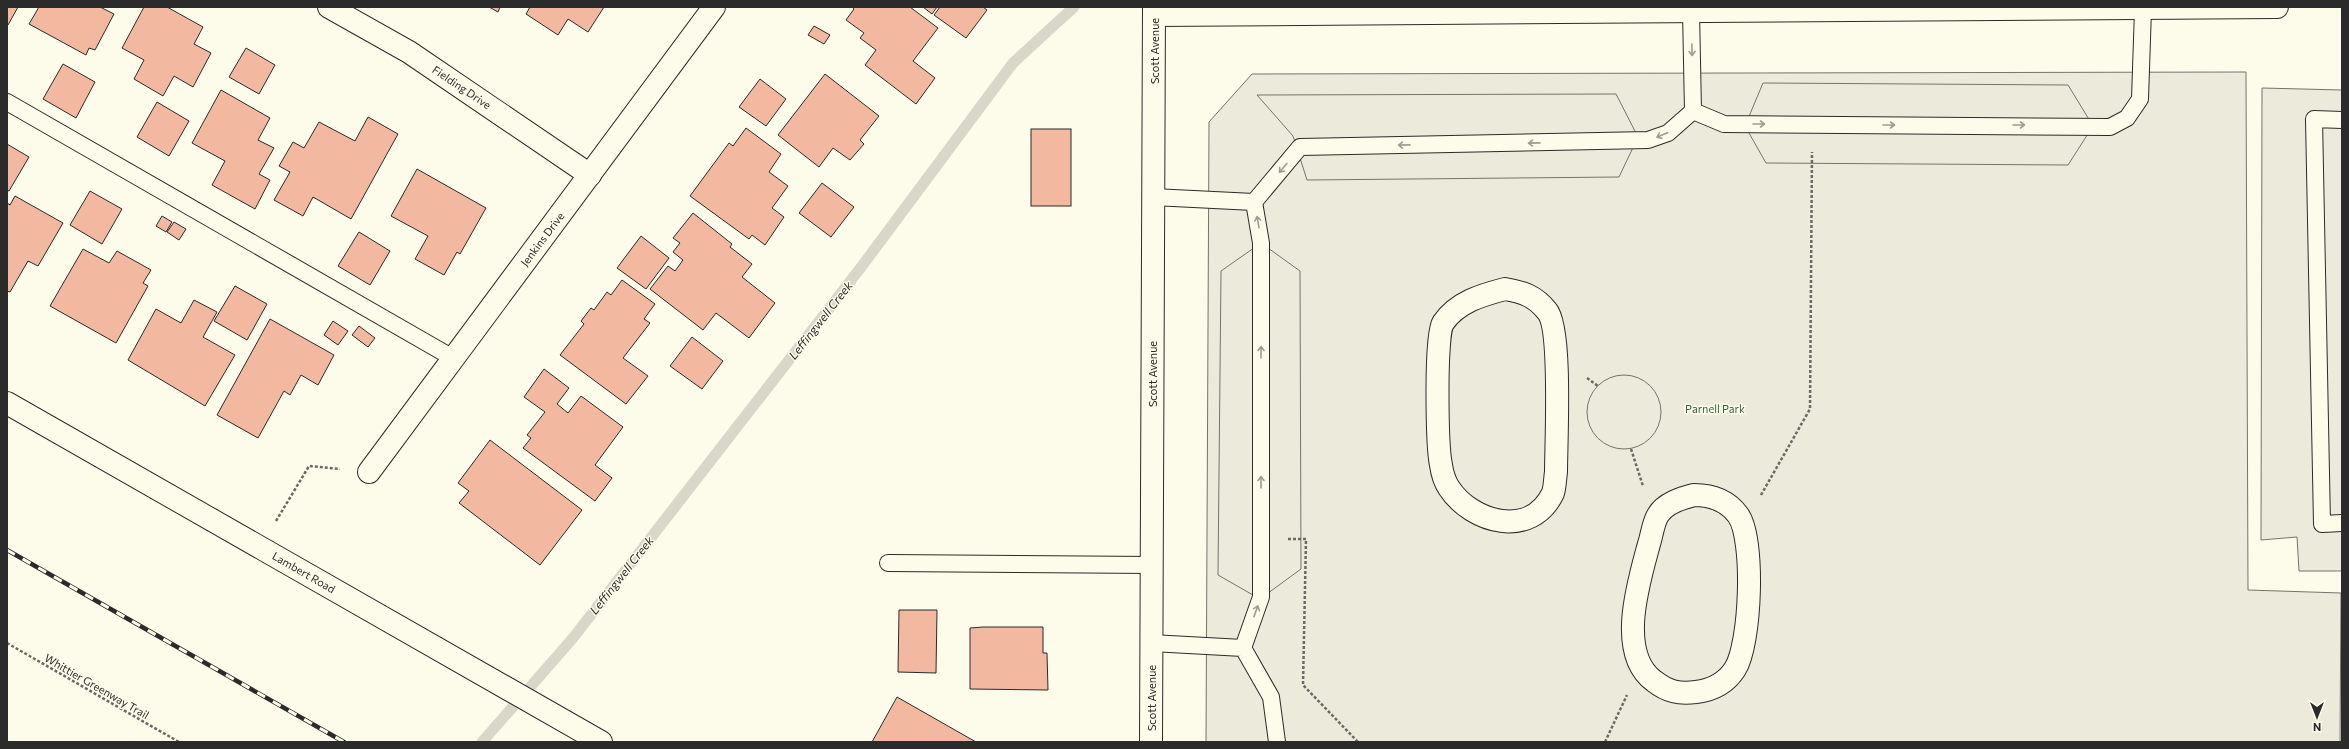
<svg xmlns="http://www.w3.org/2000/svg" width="2349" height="749" font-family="Commissioner,sans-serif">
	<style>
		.green { fill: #ecebdb; stroke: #74746e }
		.parking { fill: #eceadb; stroke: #74746e }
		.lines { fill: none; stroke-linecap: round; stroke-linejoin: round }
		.stream { stroke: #d8d7c9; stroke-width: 11 }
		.building { fill: #f2b8a0; stroke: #2b2b2b }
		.lane-casing { stroke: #2b2b2b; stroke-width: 18 }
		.street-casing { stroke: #2b2b2b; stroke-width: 24 }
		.secondary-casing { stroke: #2b2b2b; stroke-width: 24 }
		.path { stroke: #6a6964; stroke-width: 2.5; stroke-dasharray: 3 2; stroke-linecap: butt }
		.lane { stroke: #fdfbea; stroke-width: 16 }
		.street { stroke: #fdfbea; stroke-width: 22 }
		.secondary { stroke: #fdfbea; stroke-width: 22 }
		.rail-casing { stroke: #2b2b2b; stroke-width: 4.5 }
		.rail { stroke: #fdfbea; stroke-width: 3; stroke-dasharray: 9; stroke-linecap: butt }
		.oneway { stroke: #9e9d94 }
		.labels { text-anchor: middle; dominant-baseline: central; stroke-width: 3; stroke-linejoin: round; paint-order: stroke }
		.street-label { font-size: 11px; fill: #2b2b2b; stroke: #fdfbea }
		.park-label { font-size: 11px; fill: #34623c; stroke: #fdfbea }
		.water-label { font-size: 12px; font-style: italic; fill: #2b2b2b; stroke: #fdfbea }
	</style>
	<rect width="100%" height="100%" fill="#fdfbea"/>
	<polygon class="green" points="2246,72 2248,590 2341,593 2340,742 1206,742 1209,122 1252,74"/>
	<g class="parking">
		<polygon points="1763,83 2068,85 2093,126 2068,165 1766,163 1745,126"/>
		<polygon points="2262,88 2342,90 2342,571 2299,571 2297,537 2261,540"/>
		<polygon points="1616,94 1638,137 1619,177 1307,180 1293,136 1257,95"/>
		<polygon points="1261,243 1300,271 1301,569 1260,599 1218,575 1221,271"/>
		<circle cx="1624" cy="412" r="37"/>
	</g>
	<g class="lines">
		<polyline class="stream" points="482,742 573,638 862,266 1013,63 1074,7"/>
	</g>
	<g class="building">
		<polygon points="7,7 18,7 8,25 7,25"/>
		<polygon points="39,7 100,7 114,14 95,50 89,48 86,55 29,24"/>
		<polygon points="144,7 167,7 203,27 194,44 211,53 193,87 174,76 163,96 134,79 144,60 122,48"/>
		<polygon points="489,7 500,7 498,12"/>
		<polygon points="530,7 604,7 588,32 568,19 558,35 526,14"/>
		<polygon points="852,7 910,7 938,28 913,61 935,78 916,104 865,65 876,50 860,38 864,33 846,20 854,9"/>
		<polygon points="923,7 937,7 932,14"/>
		<polygon points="940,7 983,7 987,10 966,38 934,15"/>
		<polygon points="814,26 830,35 824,44 808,35"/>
		<polygon points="246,48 275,65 259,94 229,77"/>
		<polygon points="63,64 95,82 76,118 43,99"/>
		<polygon points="825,74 879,116 860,140 864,144 850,160 833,148 819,167 778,135"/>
		<polygon points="760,79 786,99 766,126 739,107"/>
		<polygon points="221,90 270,118 258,140 274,148 259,174 270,180 255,209 212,185 225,161 192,143"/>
		<polygon points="157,102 189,121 169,156 137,137"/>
		<polygon points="368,117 398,134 351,219 313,197 303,216 274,200 290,172 279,166 293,142 304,148 319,122 355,141"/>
		<polygon points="746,128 781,154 769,172 788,186 772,208 784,217 765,245 752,235 749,239 690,196 729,143 733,146"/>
		<rect x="1031" y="129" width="40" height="77"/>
		<polygon points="7,144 29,157 9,191 7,190"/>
		<polygon points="417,169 486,208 460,254 457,252 444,275 415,259 428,236 391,216"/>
		<polygon points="822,183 854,207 831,237 799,213"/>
		<polygon points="90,191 122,209 102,244 70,225"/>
		<polygon points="15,196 63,223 38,266 28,261 10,292 7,291 7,203 10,205"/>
		<polygon points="693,213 732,244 730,247 752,264 742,277 775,303 749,338 716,313 703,330 650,289 668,266 675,271 683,260 673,252 680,243 673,238"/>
		<polygon points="162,216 172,222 166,232 156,226"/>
		<polygon points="174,222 186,229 179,240 167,232"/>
		<polygon points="359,232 390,251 370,285 338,266"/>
		<polygon points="641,236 669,258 646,289 617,268"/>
		<polygon points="83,249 109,263 117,251 151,270 143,283 148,286 116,343 50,306"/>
		<polygon points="622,280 655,304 644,319 650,323 623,358 648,376 626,404 560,355 584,324 581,321 591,308 594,310 607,292 611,295"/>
		<polygon points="235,286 267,304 247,340 214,321"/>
		<polygon points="194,300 217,312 203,337 235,355 205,406 128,360 156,309 181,323"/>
		<polygon points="270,319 334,355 318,385 301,375 290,395 284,391 258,438 217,415"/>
		<polygon points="333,321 348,331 338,345 324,335"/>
		<polygon points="359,326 375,338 368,347 352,335"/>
		<polygon points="692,337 723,361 702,389 670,366"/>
		<polygon points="544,369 569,388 557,404 568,413 581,396 623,427 595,465 612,478 595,501 523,448 531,438 527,435 545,412 524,397"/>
		<polygon points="490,440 582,510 540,565 459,503 469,491 458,483"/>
		<polygon points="899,610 937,610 936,673 898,672"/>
		<polygon points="983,627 1043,627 1043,653 1047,653 1048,690 970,689 970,628"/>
		<polygon points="897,697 976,742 872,742"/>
	</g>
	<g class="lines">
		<defs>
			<g id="lane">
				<polyline points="1691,11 1693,111 1724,124 2110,127 2127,118 2140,99 2143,9"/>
				<polyline points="7,102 453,358"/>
				<polyline points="2342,120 2314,119 2322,524 2342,523"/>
				<polyline points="1153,197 1254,202 1261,243 1261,597 1243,648"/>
				<polyline points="1254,202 1300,147 1648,140 1668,133 1693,111"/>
				<polyline points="888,563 1152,565"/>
				<polyline points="1151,643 1243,648 1271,697 1277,742"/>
			</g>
			<g id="street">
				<polyline points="329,7 409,52 590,175"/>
				<path d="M 1505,289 C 1523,292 1535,296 1547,311 C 1562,328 1556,444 1556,472 C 1555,478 1555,487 1553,493 C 1531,539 1472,523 1449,488 C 1445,482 1442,472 1441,465 C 1437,446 1435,335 1443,323 C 1457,302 1482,295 1505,289 Z"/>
				<polyline points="369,472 714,7"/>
				<path d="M 1694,495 C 1712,495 1727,500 1738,515 C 1755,538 1751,644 1735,669 C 1726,683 1713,690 1696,692 C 1679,694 1668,692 1654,681 C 1616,653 1639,581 1649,544 C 1652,535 1653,523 1658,515 C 1665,503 1682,498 1694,495 Z"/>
			</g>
			<g id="secondary">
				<polyline points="1154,15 2277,7"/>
				<polyline points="7,403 601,742"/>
				<polyline points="1151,742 1154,7"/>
			</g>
		</defs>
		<use href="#lane" class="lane-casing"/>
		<use href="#street" class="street-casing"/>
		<use href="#secondary" class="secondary-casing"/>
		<g class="path">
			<polyline points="1587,378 1598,386"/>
			<polyline points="1631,449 1643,486"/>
			<polyline points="1761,495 1810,409 1812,152"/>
			<polyline points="276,521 309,466 340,469"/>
			<polyline points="1288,539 1306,539 1303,685 1358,742"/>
			<polyline points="7,643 179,742"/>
			<polyline points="1605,742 1627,695"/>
		</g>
		<use href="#lane" class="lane"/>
		<use href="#street" class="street"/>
		<use href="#secondary" class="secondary"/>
		<defs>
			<polyline id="rail" points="7,550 344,742"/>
		</defs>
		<use href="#rail" class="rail-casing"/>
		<use href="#rail" class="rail"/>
	</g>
	<defs><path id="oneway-shaft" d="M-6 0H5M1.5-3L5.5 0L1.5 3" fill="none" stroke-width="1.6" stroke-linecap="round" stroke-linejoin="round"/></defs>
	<g class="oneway">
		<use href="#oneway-shaft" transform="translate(1692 50) rotate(89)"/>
		<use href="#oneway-shaft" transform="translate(1759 124)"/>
		<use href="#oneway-shaft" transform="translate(1889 125)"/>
		<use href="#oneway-shaft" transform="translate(2019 125)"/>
		<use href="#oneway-shaft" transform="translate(1662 135) rotate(157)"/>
		<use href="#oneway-shaft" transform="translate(1534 143) rotate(179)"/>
		<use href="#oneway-shaft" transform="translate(1404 145) rotate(179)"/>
		<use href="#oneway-shaft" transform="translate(1283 168) rotate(130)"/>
		<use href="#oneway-shaft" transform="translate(1258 222) rotate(-100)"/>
		<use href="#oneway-shaft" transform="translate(1261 352) rotate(-90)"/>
		<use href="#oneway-shaft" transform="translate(1261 482) rotate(-90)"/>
		<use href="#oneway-shaft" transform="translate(1256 611) rotate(-70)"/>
	</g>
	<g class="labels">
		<g class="street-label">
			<text transform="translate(1154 51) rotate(-90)">Scott Avenue</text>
			<text transform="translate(462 87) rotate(34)">Fielding Drive</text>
			<text transform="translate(542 239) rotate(-53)">Jenkins Drive</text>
			<text transform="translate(1152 374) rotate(-90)">Scott Avenue</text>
			<text transform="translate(304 572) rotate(30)">Lambert Road</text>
			<text transform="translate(97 686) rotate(30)">Whittier Greenway Trail</text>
			<text transform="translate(1151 698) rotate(-90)">Scott Avenue</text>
		</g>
		<g class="park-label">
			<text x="1715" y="408">Parnell Park</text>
		</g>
		<g class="water-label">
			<text transform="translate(820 320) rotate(-52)">Leffingwell Creek</text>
			<text transform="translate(621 575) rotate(-52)">Leffingwell Creek</text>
		</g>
	</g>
	<rect width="2349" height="749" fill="none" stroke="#2b2b2b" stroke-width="16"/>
	<g transform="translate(2317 717) rotate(180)" stroke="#fdfbea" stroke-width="3" paint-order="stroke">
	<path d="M0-3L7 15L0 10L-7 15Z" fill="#2b2b2b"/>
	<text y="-6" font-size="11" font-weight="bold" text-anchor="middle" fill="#2b2b2b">N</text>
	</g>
</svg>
